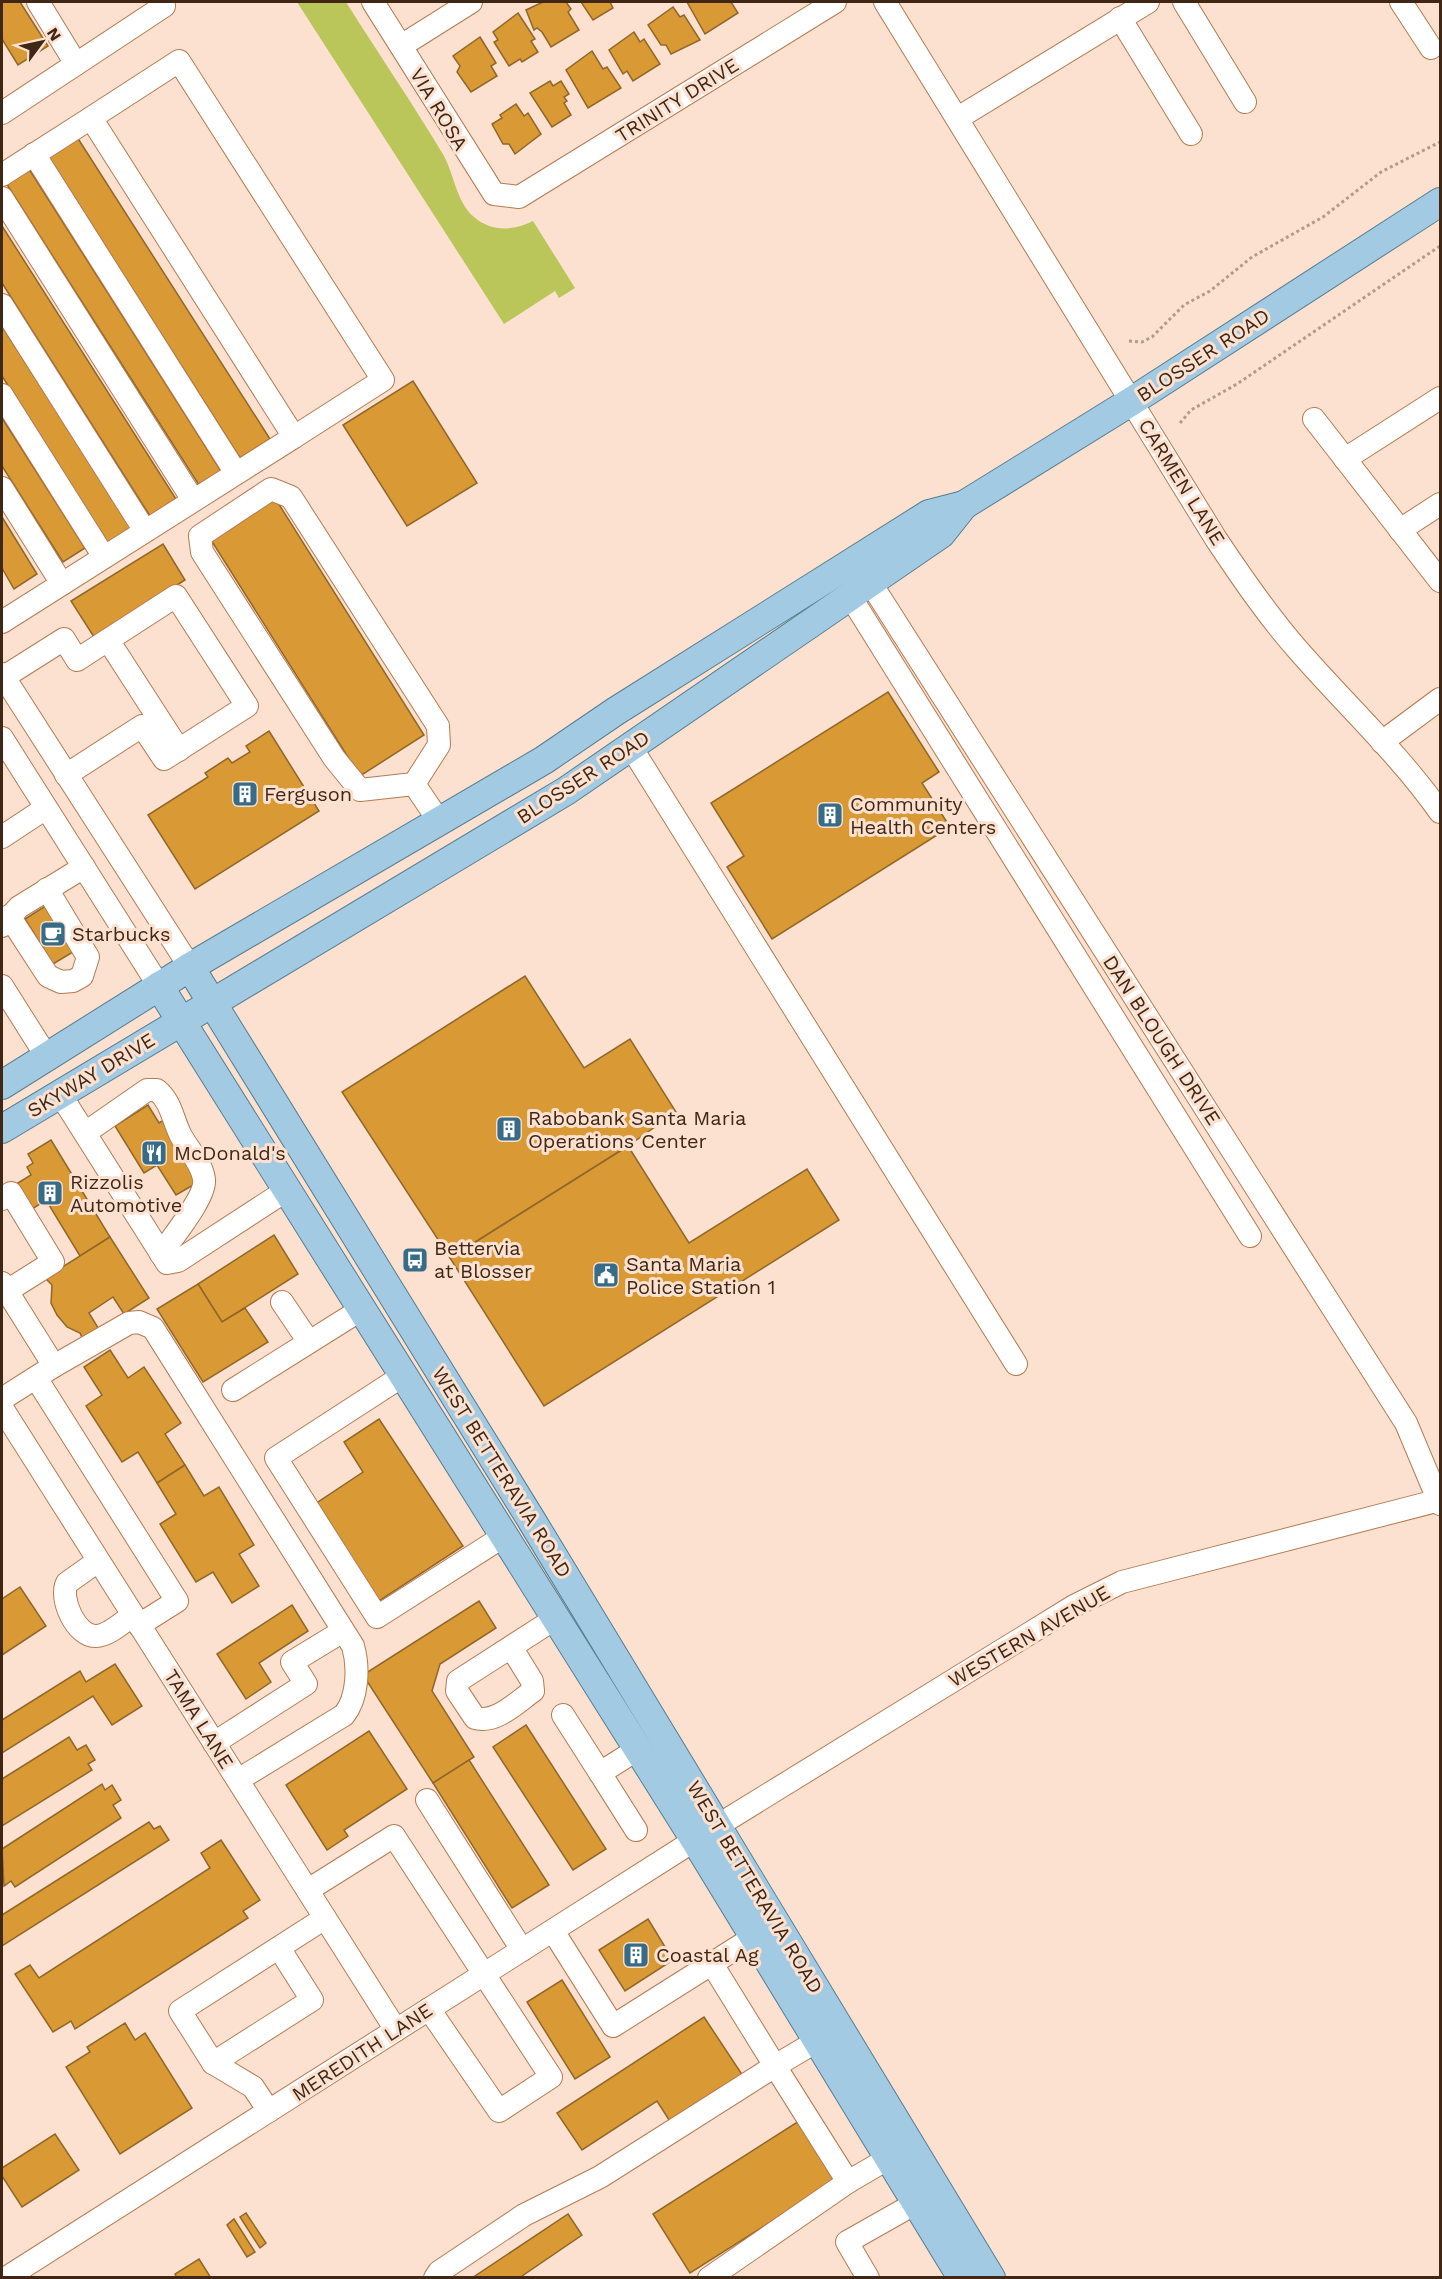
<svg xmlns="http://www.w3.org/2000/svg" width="1442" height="2279" font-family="'Work Sans',sans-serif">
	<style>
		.green { fill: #bac55a }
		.building { fill: #d99a35; stroke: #906729; stroke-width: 1.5 }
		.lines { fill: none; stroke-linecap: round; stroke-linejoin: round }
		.minor-casing { stroke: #b67a51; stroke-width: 24 }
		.major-casing { stroke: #577c8f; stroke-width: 30 }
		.path { stroke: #b49a89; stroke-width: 3; stroke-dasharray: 3 3; stroke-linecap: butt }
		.minor { stroke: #fff; stroke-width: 22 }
		.major { stroke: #a2cbe3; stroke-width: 28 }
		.labels { text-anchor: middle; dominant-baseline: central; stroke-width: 6; stroke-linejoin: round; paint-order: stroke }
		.street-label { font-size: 20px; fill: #402715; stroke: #fce1d0 }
		.poi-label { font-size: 20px; fill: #402715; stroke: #fce1d0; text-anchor: start }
	</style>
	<rect width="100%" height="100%" fill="#fce1d0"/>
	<path class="green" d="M 297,2 L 346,2 C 378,53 413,104 444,156 C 454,175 457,203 474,217 C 491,232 514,231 533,221 L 575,288 L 559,298 L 555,291 L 504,324 Z"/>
	<g class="building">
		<polygon points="2,2 20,2 48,46 18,65 2,39"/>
		<polygon points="543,2 566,2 571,9 568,12 579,30 551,47 542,32 537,28 534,30 526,10"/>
		<polygon points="581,2 610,2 613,8 593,20"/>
		<polygon points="687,2 731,2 738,13 705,34"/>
		<polygon points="673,7 680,17 684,15 700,40 671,54 666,45 661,45 648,25"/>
		<polygon points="518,13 535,39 531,41 538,52 522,62 520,59 509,66 494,42 498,40 493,32"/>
		<polygon points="634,32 640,42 644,39 660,64 633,81 627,71 623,74 609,50"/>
		<polygon points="480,37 496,63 491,66 497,76 471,92 457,72 460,66 453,56"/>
		<polygon points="592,51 603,69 607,67 621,88 588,108 566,70"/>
		<polygon points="550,81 553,86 561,81 569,94 564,97 567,101 564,103 571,115 552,127 530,93"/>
		<polygon points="516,104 524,116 528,113 541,134 515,154 509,144 503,144 492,124 502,118 500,115"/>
		<polygon points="77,137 270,439 240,458 48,156"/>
		<polygon points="29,169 221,471 199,485 6,183"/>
		<polygon points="2,226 176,499 150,516 2,283"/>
		<polygon points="2,326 131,528 108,543 2,376"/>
		<polygon points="413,381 477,483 407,526 343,425"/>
		<polygon points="2,418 85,548 63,562 2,466"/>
		<polygon points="275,498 424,735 360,776 211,540"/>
		<polygon points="2,517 37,574 14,589 2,568"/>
		<polygon points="163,544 185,580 94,637 71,601"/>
		<polygon points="888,692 939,772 922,783 950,827 772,939 727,867 744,856 711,803"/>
		<polygon points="269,731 319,811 195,889 148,815 208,777 205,773 228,758 232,763 250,752 246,746"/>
		<polygon points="50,903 78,949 53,964 25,919"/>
		<polygon points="525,976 584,1068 630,1039 676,1112 628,1146 450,1258 342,1092"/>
		<polygon points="148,1105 159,1123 164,1120 195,1180 195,1184 176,1195 157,1165 144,1173 115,1126"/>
		<polygon points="51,1140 110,1237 80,1256 46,1200 29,1211 13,1186 31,1175 27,1167 33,1163 28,1154"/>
		<polygon points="628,1146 689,1243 807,1169 839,1220 544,1406 450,1258"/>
		<polygon points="274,1235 298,1274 222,1322 198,1284"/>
		<polygon points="110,1237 149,1298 124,1314 113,1297 89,1313 100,1331 84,1342 80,1333 67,1327 57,1315 51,1303 52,1285 45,1278"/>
		<polygon points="198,1284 222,1322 245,1308 268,1342 203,1382 157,1309"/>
		<polygon points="110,1350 128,1378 144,1367 181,1423 165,1434 185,1465 157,1483 138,1452 122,1462 86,1406 102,1395 84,1367"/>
		<polygon points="379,1419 463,1546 379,1601 315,1504 363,1472 344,1442"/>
		<polygon points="185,1465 204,1496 219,1487 254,1545 239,1554 259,1586 232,1603 213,1572 196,1582 160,1524 176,1514 157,1483"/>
		<polygon points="20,1587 46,1626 2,1655 2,1599"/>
		<polygon points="479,1601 496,1628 440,1664 432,1691 474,1757 433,1783 363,1675"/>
		<polygon points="292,1605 308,1631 259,1663 271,1682 246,1699 217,1654"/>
		<polygon points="115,1664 142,1706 112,1725 93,1696 2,1753 2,1720 80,1671 86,1682"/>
		<polygon points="526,1725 606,1849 573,1870 493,1747"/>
		<polygon points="369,1731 407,1789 344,1830 348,1836 327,1850 286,1785"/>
		<polygon points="69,1737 77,1750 86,1745 95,1760 88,1764 92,1770 2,1826 2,1779"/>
		<polygon points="469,1760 549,1885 512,1908 433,1783"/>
		<polygon points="102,1784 105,1790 112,1785 121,1800 113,1805 121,1818 15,1887 11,1881 4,1886 2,1849"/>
		<polygon points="149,1822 154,1829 160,1826 169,1840 2,1946 2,1915"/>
		<polygon points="221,1840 260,1900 243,1911 248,1918 75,2029 71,2021 53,2032 15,1974 30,1965 39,1978 210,1868 201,1853"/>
		<polygon points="648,1919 673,1960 625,1991 599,1950"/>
		<polygon points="562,1980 610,2057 575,2079 527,2002"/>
		<polygon points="704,2017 743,2076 671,2123 657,2101 582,2150 557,2113"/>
		<polygon points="125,2023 135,2040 145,2033 192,2108 120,2154 66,2067 90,2052 87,2047"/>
		<polygon points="799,2121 837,2180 690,2273 653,2214"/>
		<polygon points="55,2134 79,2170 22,2207 2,2176 2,2168"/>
		<polygon points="246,2213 266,2243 260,2248 240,2217"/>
		<polygon points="568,2214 582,2235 519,2278 472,2278"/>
		<polygon points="234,2219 255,2252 247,2257 227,2225"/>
		<polygon points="199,2259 211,2278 177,2278 175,2274"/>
	</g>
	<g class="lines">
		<defs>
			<g id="minor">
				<polyline points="38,2 76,64"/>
				<polyline points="373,2 494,194 519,197 835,2"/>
				<path d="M 885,2 L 1216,539 C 1242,578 1268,616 1298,650 C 1345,704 1399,754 1440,812"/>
				<polyline points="1184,2 1245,102"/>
				<polyline points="1401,2 1431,48"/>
				<polyline points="1120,18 1191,134"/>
				<polyline points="401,46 471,2"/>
				<polyline points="2,113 164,6"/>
				<polyline points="91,118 179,61 383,380 294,437"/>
				<polyline points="958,118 1148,2"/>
				<polyline points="34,154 236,473"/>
				<polyline points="2,175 91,118 294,437 2,622"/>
				<polyline points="2,198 193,500"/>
				<polyline points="2,305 145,531"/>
				<polyline points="2,395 104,557"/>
				<polyline points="1314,419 1440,581"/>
				<polyline points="1345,459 1440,398"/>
				<polyline points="2,488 62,584"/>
				<polyline points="1400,530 1440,504"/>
				<polyline points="870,582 1406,1423 1440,1504"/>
				<polyline points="850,596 1250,1236"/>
				<polyline points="108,640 179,750"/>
				<polyline points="2,674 190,967"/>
				<polyline points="4,677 64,639 77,660 176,596 247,706 164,759 142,726 66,775"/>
				<polyline points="2,738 159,986"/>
				<polyline points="1382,742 1440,699"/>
				<polyline points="631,747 1016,1364"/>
				<polyline points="414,784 439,745 438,726 291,497 271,489 200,536 202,552 334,758 360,790 414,784 439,821"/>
				<polyline points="2,837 46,808"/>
				<polyline points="9,916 48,976 61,982 73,981 82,976 88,957 47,889"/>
				<polyline points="2,926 19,907 84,867"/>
				<polyline points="2,986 47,1057"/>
				<polyline points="60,1094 167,1263 178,1261 287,1190"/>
				<path d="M 85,1133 L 147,1090 L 157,1090 C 171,1102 172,1117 180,1134 C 187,1148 202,1163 204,1179 C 207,1196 171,1239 161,1254"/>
				<polyline points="2,1199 11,1193 53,1262 7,1291"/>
				<polyline points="2,1283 54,1366 2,1399"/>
				<polyline points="282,1302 309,1342"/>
				<path d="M 54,1366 L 129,1323 L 139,1322 L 153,1328 L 353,1646 C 359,1667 358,1698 344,1715 L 238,1780"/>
				<polyline points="404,1375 276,1458 377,1617 504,1536"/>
				<polyline points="36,1378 177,1601 139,1625"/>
				<polyline points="233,1390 362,1309"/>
				<polyline points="2,1408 396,2030"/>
				<path d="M 98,1561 L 67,1583 C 59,1598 76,1637 96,1636 C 108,1636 123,1622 133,1615"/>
				<path d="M 511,1647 L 532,1681 L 533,1691 C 517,1702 496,1724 475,1718 L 457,1691 L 458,1681 L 556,1618"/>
				<polyline points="563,1715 600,1773"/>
				<polyline points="214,1743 306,1684 292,1662 343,1631"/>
				<polyline points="427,1800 522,1950"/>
				<polyline points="636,1830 600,1773 638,1749"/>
				<polyline points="308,1890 394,1836 551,2077 499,2111 429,2009"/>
				<polyline points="553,1931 613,2026 754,1937"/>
				<polyline points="279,1948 312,2000 213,2063 180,2011 325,1918"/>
				<polyline points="712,1964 775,2066 817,2041"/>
				<polyline points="213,2063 253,2087 269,2111"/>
				<polyline points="6,2278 717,1826 1074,1606 1122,1582 1440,1500"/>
				<polyline points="435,2278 439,2272 524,2215 600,2177 775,2066 848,2182 889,2158"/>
				<polyline points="709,2278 848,2182"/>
				<polyline points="868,2278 847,2242 916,2203"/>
			</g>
			<g id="major">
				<polyline points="190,967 532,1521 991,2278"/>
				<polyline points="159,986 695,1840 962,2278"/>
				<polyline points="2,1085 190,967 544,760 616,711 929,514 964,505 1132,401 1440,202"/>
				<polyline points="2,1129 566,791 941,534 964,505"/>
			</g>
		</defs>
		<use href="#minor" class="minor-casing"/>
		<use href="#major" class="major-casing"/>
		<g class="path">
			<polyline points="1129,341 1142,342 1152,337 1184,305 1210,291 1252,257 1323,217 1381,172 1440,142"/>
			<polyline points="1180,423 1191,410 1237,384 1440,246"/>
		</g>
		<use href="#minor" class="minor"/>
		<use href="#major" class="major"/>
	</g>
	<defs>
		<symbol id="building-square" viewBox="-11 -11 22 22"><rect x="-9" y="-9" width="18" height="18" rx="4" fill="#376b87" stroke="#fce1d0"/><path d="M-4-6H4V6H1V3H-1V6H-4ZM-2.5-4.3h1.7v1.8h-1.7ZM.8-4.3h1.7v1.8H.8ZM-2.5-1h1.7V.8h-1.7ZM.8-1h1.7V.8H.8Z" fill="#fff"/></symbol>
		<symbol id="cafe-square" viewBox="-11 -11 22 22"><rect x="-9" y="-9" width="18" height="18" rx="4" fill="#376b87" stroke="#fce1d0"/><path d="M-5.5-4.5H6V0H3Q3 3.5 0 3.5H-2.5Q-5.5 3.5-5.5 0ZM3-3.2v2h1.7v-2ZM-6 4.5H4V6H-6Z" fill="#fff"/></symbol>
		<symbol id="restaurant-square" viewBox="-11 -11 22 22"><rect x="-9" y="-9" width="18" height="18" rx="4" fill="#376b87" stroke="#fce1d0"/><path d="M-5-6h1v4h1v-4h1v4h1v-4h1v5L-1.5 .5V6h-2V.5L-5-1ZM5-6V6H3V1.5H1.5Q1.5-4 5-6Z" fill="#fff"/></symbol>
		<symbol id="bus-square" viewBox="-11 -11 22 22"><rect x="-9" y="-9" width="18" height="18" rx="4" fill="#376b87" stroke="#fce1d0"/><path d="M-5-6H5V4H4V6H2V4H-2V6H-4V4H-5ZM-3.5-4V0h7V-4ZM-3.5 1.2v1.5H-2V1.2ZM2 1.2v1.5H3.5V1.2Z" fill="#fff"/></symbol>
		<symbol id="civic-square" viewBox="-11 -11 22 22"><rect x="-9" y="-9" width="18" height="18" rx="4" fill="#376b87" stroke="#fce1d0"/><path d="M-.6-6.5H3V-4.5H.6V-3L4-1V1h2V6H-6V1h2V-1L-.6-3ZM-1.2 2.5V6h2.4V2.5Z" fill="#fff"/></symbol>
	</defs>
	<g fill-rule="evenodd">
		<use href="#building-square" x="230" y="779" width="30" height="30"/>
		<use href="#building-square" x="815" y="800" width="30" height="30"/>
		<use href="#cafe-square" x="38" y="919" width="30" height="30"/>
		<use href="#building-square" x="494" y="1114" width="30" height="30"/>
		<use href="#restaurant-square" x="139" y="1138" width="30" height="30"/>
		<use href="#building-square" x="35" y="1178" width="30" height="30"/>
		<use href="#bus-square" x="400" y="1245" width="30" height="30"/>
		<use href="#civic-square" x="591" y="1260" width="30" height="30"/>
		<use href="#building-square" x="621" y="1940" width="30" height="30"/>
	</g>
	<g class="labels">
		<g class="street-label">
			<text transform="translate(677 100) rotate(-32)">TRINITY DRIVE</text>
			<text transform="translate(439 109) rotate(59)">VIA ROSA</text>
			<text transform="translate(1203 355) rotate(-33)">BLOSSER ROAD</text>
			<text transform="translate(1182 482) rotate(58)">CARMEN LANE</text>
			<text transform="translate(583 777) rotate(-33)">BLOSSER ROAD</text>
			<text transform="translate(1162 1040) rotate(57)">DAN BLOUGH DRIVE</text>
			<text transform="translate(91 1075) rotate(-31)">SKYWAY DRIVE</text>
			<text transform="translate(502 1472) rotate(58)">WEST BETTERAVIA ROAD</text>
			<text transform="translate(1029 1636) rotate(-30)">WESTERN AVENUE</text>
			<text transform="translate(199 1719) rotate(58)">TAMA LANE</text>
			<text transform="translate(755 1887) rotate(59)">WEST BETTERAVIA ROAD</text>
			<text transform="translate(362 2052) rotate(-33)">MEREDITH LANE</text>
		</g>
		<g class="poi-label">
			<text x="264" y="794">Ferguson</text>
			<text x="850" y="804">Community<tspan x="850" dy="23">Health Centers</tspan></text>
			<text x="72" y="934">Starbucks</text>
			<text x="528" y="1118">Rabobank Santa Maria<tspan x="528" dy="23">Operations Center</tspan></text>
			<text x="174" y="1153">McDonald's</text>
			<text x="70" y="1182">Rizzolis<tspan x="70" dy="23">Automotive</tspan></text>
			<text x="434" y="1248">Bettervia<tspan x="434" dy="23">at Blosser</tspan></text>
			<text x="626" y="1264">Santa Maria<tspan x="626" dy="23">Police Station 1</tspan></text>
			<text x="656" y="1955">Coastal Ag</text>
		</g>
	</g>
	<rect width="1442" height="2279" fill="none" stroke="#402715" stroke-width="6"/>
	<g transform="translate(42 42) rotate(57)" stroke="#fce1d0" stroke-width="4.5" paint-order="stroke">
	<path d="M0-4.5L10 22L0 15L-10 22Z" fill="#402715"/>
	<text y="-9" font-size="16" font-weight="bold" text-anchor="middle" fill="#402715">N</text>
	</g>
</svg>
